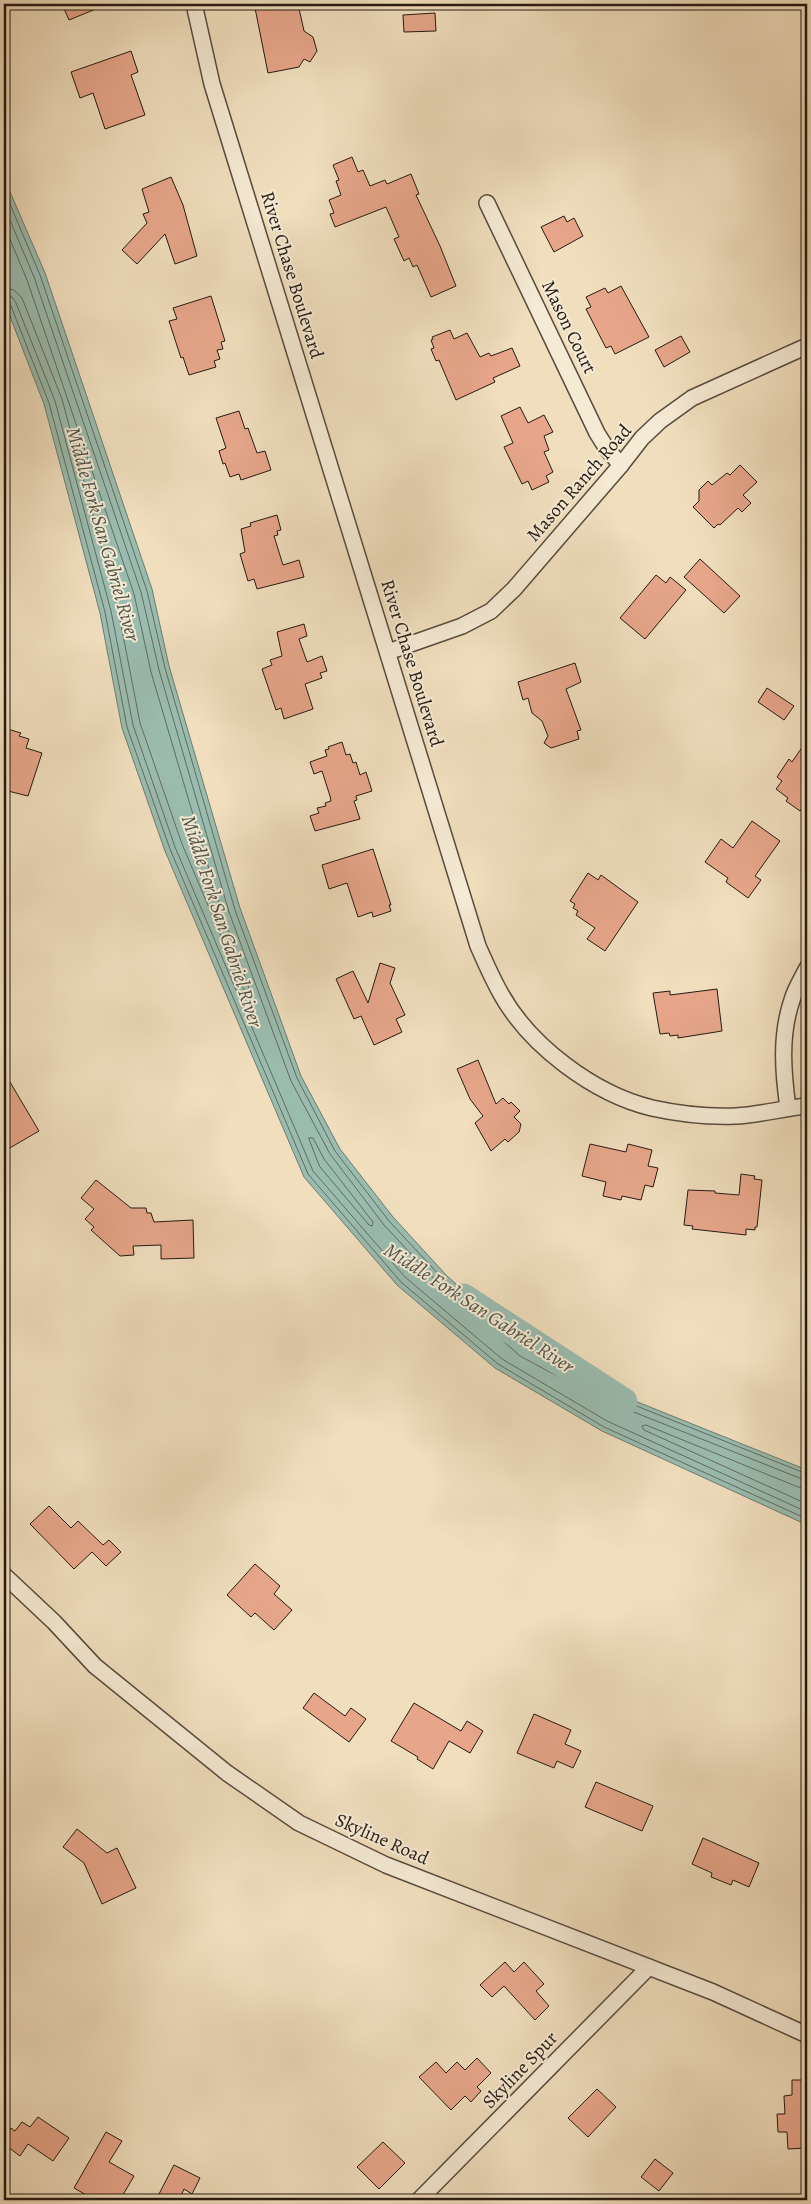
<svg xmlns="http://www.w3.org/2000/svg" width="811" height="2204" font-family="Alegreya,serif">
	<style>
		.water { fill: #9abcaf; stroke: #6b7b71 }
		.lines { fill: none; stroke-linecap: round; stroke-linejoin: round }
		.shore { stroke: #606b61; stroke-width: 1 }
		.river { stroke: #9abcaf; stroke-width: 29 }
		.building { fill: #e7a68a; stroke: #251a13 }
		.minor-casing { stroke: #584b3e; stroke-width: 18 }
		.minor { stroke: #f5ead4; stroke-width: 15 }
		.labels { text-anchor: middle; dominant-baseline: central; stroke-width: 4; stroke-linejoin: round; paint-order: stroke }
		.street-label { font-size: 19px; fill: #251a13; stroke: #f5ead4 }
		.water-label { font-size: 20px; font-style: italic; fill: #4e534a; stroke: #f5ead4 }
	</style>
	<rect width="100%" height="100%" fill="#f0debd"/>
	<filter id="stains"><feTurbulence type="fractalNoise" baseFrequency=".004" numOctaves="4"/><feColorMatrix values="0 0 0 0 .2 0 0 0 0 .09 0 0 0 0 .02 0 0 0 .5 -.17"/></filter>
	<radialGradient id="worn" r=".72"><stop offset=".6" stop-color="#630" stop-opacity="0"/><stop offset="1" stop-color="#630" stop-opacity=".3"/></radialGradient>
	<polygon class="water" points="4,178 45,273 152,589 169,666 240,908 301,1076 340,1149 393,1217 447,1276 526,1346 600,1387 807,1470 807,1525 602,1431 495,1368 397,1285 304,1177 165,851 122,728 100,613 44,404 4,301"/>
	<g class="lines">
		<g class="shore">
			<polyline points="4,190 40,275 147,591 165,668 235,910 297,1078 335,1151 389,1221 443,1279 524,1350 599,1391 807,1474"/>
			<polyline points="4,206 34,277 141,592 159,670 229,912 291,1081 330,1154 384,1225 439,1284 520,1356 596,1397 807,1481"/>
			<polyline points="4,225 27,280 134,594 151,672 222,913 249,988 248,991 244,990 182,844 140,723 118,609 62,399 22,298 14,290 4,288"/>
			<polyline points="4,296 12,297 16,303 55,401 111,611 133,725 175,847 313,1171 405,1277 502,1359 607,1421 807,1512"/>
			<polyline points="4,302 11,306 49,403 105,612 127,727 170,849 308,1174 401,1282 498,1364 604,1427 807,1519"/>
			<polygon points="309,1138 313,1138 324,1159 373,1222 372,1226 369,1225 320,1167"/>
			<polygon points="394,1250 398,1250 417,1271 417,1275 410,1272 394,1253"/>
			<polyline points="807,1488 798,1487 646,1425 642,1426 644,1430 807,1504"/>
		</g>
		<polyline class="river" points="463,1298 623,1402"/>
	</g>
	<g class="building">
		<polygon points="62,4 108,4 69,20"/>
		<polygon points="268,4 276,4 277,7 298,4 304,31 313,37 317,51 310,62 304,59 299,67 268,73 255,8"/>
		<polygon points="435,13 436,31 404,32 403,15"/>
		<polygon points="131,51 138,72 131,75 145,115 105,129 93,93 80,98 71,72"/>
		<polygon points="352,157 358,172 363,170 370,186 385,180 387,184 411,174 419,194 416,195 440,246 456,286 431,297 417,265 413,267 409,258 404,261 394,239 399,237 386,207 335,227 330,214 334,213 329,200 341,195 336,181 339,180 333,165"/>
		<polygon points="171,177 183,205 197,256 175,264 165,234 137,264 122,250 147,223 143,214 149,212 142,189"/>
		<polygon points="564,216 567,222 574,218 583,236 554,252 541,227"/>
		<polygon points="621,286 649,337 615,354 611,346 606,348 586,309 591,307 586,297 605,288 608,293"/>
		<polygon points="211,296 225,341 221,342 223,349 217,350 220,359 214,361 216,367 189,375 183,357 181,358 169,321 177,319 173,308"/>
		<polygon points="450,330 454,339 467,333 480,357 489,353 491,356 512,348 520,366 493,378 495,382 456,400 439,360 436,361 431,349 434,348 431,340 433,339 432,337"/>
		<polygon points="681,336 690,352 664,367 655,350"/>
		<polygon points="520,407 528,423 544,415 553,432 544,436 549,450 544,452 553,472 546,476 549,482 532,490 528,481 522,484 504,447 513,443 501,416"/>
		<polygon points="239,411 245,429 248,428 257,453 265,451 271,470 241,480 239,474 230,477 225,463 223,464 219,451 226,448 216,418"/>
		<polygon points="740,465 757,482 743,495 751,503 742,512 738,508 720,525 718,524 714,528 693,507 699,501 699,490 708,481 712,485 727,473 730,475"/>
		<polygon points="277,515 281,530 277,531 278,535 274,536 283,565 299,560 304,577 257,589 254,579 248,581 240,554 245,552 241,529 251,526 250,523"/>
		<polygon points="700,559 740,596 724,613 684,577"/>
		<polygon points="656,575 666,583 670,577 686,590 645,639 620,618"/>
		<polygon points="304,624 307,636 299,639 307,662 322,656 327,671 320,673 322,678 305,684 313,709 284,719 281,708 276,710 262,669 272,665 270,660 282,656 277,632"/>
		<polygon points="575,663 581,682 566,689 581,730 577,731 579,739 551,748 544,743 548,736 542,721 532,713 528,698 523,700 518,682"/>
		<polygon points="767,688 794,706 784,720 758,702"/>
		<polygon points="4,728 21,733 19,736 29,739 26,748 42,753 28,796 4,790"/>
		<polygon points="807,740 807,802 800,811 786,801 788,798 776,789 782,781 777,777 789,759 792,762"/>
		<polygon points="342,742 346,755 350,754 353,763 356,762 360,775 366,772 372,791 356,796 357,800 354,801 360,819 315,831 310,816 319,813 317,808 326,806 325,803 331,801 330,796 322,771 314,774 310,762 327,756 325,750 329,749 328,747"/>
		<polygon points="752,821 780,841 755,876 761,880 748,898 726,882 728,878 705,862 721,839 733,848"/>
		<polygon points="373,849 391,905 389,905 391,911 373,917 372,912 358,917 347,883 329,889 322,865"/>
		<polygon points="588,873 598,880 601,875 638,902 605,951 587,939 595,928 576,915 578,911 573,908 575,904 570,901"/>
		<polygon points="380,963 395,968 390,983 405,1015 396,1019 402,1032 374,1045 361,1016 354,1019 336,979 353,971 368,1003"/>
		<polygon points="717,989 722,1031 678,1038 678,1035 670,1036 669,1033 660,1034 653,993 670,991 670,995"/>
		<polygon points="478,1060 496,1104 503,1098 509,1104 511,1102 520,1111 514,1117 521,1124 519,1132 508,1142 505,1139 491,1151 475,1123 483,1116 470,1099 457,1069"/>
		<polygon points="4,1072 39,1131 8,1149 4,1143"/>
		<polygon points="590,1144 626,1152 628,1144 652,1150 648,1166 658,1168 653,1187 645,1185 641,1200 622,1196 621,1200 603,1196 606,1182 582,1176"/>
		<polygon points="741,1174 755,1176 754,1179 762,1180 757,1227 755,1227 755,1230 746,1229 746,1235 692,1229 693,1226 684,1225 688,1190 715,1191 715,1193 739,1195"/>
		<polygon points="96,1180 131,1208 146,1208 147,1213 151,1213 154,1222 193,1220 194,1258 161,1259 161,1245 133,1246 134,1255 120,1256 91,1230 94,1227 85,1219 94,1209 81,1198"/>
		<polygon points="49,1506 71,1528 78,1521 103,1545 109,1540 121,1552 106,1566 92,1552 74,1569 30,1524"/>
		<polygon points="255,1564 280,1586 274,1594 292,1610 274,1630 255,1613 251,1617 227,1595"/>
		<polygon points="314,1693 345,1716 351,1708 366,1719 349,1742 303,1708"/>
		<polygon points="414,1703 461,1731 467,1721 483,1731 470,1753 449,1741 433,1769 417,1759 418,1757 391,1741"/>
		<polygon points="534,1714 571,1730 565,1744 581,1751 573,1768 557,1761 554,1768 517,1753"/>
		<polygon points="596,1782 653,1806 642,1831 585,1807"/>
		<polygon points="77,1829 107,1853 117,1848 136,1888 102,1904 84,1863 63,1847"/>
		<polygon points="703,1838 759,1863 749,1887 733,1880 731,1885 711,1877 712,1873 692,1864"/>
		<polygon points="505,1962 514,1972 524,1962 544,1984 536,1991 549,2006 535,2020 504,1986 492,1997 480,1985"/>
		<polygon points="477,2058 491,2073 477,2087 481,2091 471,2102 465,2096 451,2110 419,2077 436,2062 446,2073 457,2062 465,2070"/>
		<polygon points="792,2080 807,2080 807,2148 788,2149 787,2132 778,2132 777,2114 785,2114 784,2096 792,2095"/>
		<polygon points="597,2089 616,2107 588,2137 568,2118"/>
		<polygon points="38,2117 69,2138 53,2161 28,2144 20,2156 4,2144 4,2139 11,2128 15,2131 22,2122 30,2127"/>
		<polygon points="106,2132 122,2141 109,2162 134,2176 120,2200 106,2200 98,2196 95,2200 74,2188"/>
		<polygon points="383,2142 405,2163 379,2189 357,2167"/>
		<polygon points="655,2159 673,2173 659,2191 641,2177"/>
		<polygon points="174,2165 200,2178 192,2194 184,2189 179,2200 171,2200 159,2194"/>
	</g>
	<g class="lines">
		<defs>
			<g id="minor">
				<path d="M 194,4 L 212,84 L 478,946 C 485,962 492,978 501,994 C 530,1046 594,1094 652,1108 C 679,1114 708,1117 736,1116 C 759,1115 784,1108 807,1106"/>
				<polyline points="487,203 597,433 607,449 621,465"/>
				<polyline points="388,652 462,626 491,611 514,589 621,465 642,438 660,421 692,398 807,346"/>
				<path d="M 788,1108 C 783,1072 780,1035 792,1000 C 795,989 802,978 807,968"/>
				<polyline points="4,1575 54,1622 95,1666 227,1773 299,1823 386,1865 713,1992 807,2035"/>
				<polyline points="419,2200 649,1967"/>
			</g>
		</defs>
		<use href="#minor" class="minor-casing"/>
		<use href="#minor" class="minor"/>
	</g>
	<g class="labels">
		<g class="street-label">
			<text transform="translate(292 275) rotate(73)">River Chase Boulevard</text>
			<text transform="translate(569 327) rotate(64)">Mason Court</text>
			<text transform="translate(579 483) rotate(-49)">Mason Ranch Road</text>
			<text transform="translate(412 663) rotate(73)">River Chase Boulevard</text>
			<text transform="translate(382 1839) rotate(24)">Skyline Road</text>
			<text transform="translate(520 2070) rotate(-46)">Skyline Spur</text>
		</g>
		<g class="water-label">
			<text transform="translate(103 534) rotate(74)">Middle Fork San Gabriel River</text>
			<text transform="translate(222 921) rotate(72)">Middle Fork San Gabriel River</text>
			<text transform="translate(479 1308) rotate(33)">Middle Fork San Gabriel River</text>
		</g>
	</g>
	<rect width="811" height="2204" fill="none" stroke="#f0debd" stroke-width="20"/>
	<rect x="5" y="5" width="801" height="2194" fill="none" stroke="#251a13" stroke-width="2.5"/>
	<rect x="10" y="10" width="791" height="2184" fill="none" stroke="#251a13"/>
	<rect width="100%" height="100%" filter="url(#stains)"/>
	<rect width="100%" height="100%" fill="url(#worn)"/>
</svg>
